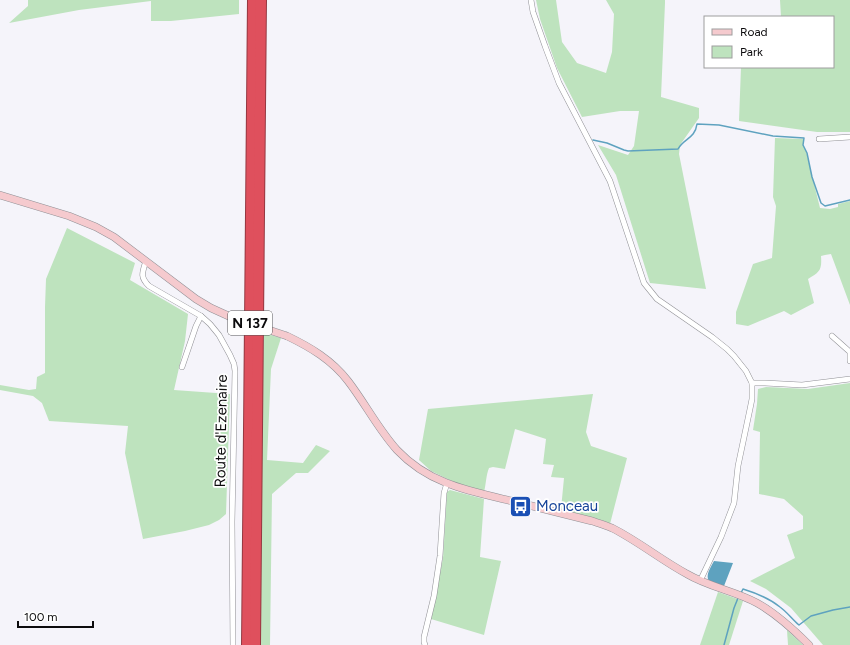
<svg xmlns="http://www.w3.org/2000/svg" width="850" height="645" font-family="Figtree,sans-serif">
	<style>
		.green { fill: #bee3be }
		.water { fill: #5ea2bf }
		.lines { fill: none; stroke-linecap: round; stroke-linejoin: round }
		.stream { stroke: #5ea2bf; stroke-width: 1.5 }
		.street-casing { stroke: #909095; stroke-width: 6 }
		.secondary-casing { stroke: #909095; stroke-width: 8 }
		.highway-casing { stroke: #953841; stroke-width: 12 }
		.street { stroke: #fff; stroke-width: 5 }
		.secondary { stroke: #f5cace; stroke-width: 7 }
		.highway { stroke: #df505d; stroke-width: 10 }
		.secondary-bridge-casing { stroke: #909095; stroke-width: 8; stroke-linecap: butt }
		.secondary-bridge { stroke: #f5cace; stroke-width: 7 }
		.labels { text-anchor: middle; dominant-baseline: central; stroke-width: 3.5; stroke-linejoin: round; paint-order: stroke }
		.shield { fill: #fff; stroke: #555456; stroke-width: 1 }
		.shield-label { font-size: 14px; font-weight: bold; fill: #0c0b0d }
		.street-label { font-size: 15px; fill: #0c0b0d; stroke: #fff }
		.transit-label { font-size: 15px; fill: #164399; stroke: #fff; text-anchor: start }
	</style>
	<rect width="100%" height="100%" fill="#f5f4fa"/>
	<g class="green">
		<polygon points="28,0 239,0 239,14 171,21 151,21 151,1 79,10 9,23 28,6"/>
		<polygon points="536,0 556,0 562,42 577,63 606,73 612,52 614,14 606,0 665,0 665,3 661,97 699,108 699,118 680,145 679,154 706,289 650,283 616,175 598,145 628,155 634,146 639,111 620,111 582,117 557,68 540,19"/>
		<polygon points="780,0 850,0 850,132 817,132 739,121 741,67 833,67 833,17 781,17"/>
		<path d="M 775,138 L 803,139 L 803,145 L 806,151 L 820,208 L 830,209 L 838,207 L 838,204 L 850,201 L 850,305 L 831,254 L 825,255 L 821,256 C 822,270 820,272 808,279 L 814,303 L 791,315 L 784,311 L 748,326 L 736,324 L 736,312 L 753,264 L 772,258 L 776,206 L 773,197 Z"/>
		<polygon points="67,228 135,263 130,280 188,314 185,341 174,390 230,394 226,514 219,520 209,525 185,531 143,539 125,453 128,426 49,421 42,403 33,396 0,390 0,385 29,390 36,389 37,377 45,373 45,307 46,279"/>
		<polygon points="264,333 281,338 271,369 267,460 303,463 316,445 330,451 308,473 296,473 272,494 270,645 259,645 261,406"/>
		<polygon points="850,383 850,645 823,645 791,608 766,589 750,581 795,558 787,535 803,529 803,516 784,499 759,494 760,432 753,430 757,404 758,389 766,387 808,389"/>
		<path d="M 593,394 L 586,432 L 591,446 L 627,458 L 610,524 L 561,509 L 564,478 L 551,477 L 554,465 L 543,464 L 546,439 L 515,429 L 505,469 L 493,467 L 489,468 C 486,475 486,485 484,492 L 460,485 L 431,471 L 419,460 L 428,409 Z"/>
		<polygon points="450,490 484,499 480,557 501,561 484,635 431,619 443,558 447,492"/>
		<polygon points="718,592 743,601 729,645 700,645"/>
		<polygon points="787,630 803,645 788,645"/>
	</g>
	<path class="water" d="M 714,561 L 733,563 L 724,586 L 709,581 C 705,575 711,567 714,561 Z"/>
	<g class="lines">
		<g class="stream">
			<path d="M 593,140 L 607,143 L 624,150 L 628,151 L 678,149 C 684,138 695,139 697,124 L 719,125 L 773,136 L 804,138 L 803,145 L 807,153 L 812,177 L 821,203 L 825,206 L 850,200"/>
			<path d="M 741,593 L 743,589 C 756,593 770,599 780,607 C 787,612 792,619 799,625 L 811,616 L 833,610 L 850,607"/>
			<polyline points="724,645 734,608 738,598"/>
		</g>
		<defs>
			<g id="street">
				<polyline points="531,0 533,12 545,46 559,83 610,181 644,283 657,299 712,337 727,349 734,356 746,371 752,383 752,399 750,409 738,466 734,503 721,537 700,581"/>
				<polyline points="819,139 850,137"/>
				<path d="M 146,261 C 142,273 140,277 149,286 L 201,316 L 210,324 L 219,335 L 230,355 L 234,364 L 235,371 L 232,522 L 233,645"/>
				<polyline points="832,336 850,352"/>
				<polyline points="850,354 850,361"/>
				<polyline points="182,367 196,326 201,316"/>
				<polyline points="752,383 765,383 802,385 850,379"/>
				<polyline points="425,645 424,642 424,637 434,596 440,556 444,493 447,483"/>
			</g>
			<g id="secondary">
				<polyline points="0,195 69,216 96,227 114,237 196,299 211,308 233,318"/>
				<path d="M 287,336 C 310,347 332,360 348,381 C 365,403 378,429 397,450 C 429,484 469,491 512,501 C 539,508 565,514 592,521 C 598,523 605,525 612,528 C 638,541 661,560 687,574 C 709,587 735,591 757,603 C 777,614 793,629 809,645"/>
			</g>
			<g id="highway">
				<polyline points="247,645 253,0"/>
				<polyline points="255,645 261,0"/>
			</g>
		</defs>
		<use href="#street" class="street-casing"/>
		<use href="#secondary" class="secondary-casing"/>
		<use href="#highway" class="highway-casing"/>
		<use href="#street" class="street"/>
		<use href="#secondary" class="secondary"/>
		<use href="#highway" class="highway"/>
		<defs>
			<polyline id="secondary-bridge" points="233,318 287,336"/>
		</defs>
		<use href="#secondary-bridge" class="secondary-bridge-casing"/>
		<use href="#secondary-bridge" class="secondary-bridge"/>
	</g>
	<defs>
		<symbol id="bus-square" viewBox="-11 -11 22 22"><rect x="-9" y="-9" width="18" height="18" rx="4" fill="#1a4fb4" stroke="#fff"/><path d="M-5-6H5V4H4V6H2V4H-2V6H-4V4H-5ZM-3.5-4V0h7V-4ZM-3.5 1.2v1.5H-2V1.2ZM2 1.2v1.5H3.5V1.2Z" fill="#fff"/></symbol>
	</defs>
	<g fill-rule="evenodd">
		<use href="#bus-square" x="508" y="494" width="25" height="25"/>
	</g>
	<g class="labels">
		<rect class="shield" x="228" y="311" width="44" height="24" rx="3"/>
		<g class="shield-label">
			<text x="250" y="323">N 137</text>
		</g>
		<g class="street-label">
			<text transform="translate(221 431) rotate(-89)">Route d'Ezenaire</text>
		</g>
		<g class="transit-label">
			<text x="536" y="506">Monceau</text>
		</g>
	</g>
	<rect x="704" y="16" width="130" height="52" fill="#ffffff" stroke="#9e9d9e"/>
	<rect x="712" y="29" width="20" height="6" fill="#f5cace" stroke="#9e9d9e"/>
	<text x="740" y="36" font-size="12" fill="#0c0b0d">Road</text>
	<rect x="712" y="46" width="20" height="12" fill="#bee3be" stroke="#9e9d9e"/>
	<text x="740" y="56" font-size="12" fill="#0c0b0d">Park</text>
	<path d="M18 621v6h75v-6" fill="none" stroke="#0c0b0d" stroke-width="2"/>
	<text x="24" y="621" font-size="12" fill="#0c0b0d" stroke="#ffffff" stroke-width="3" paint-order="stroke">100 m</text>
</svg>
